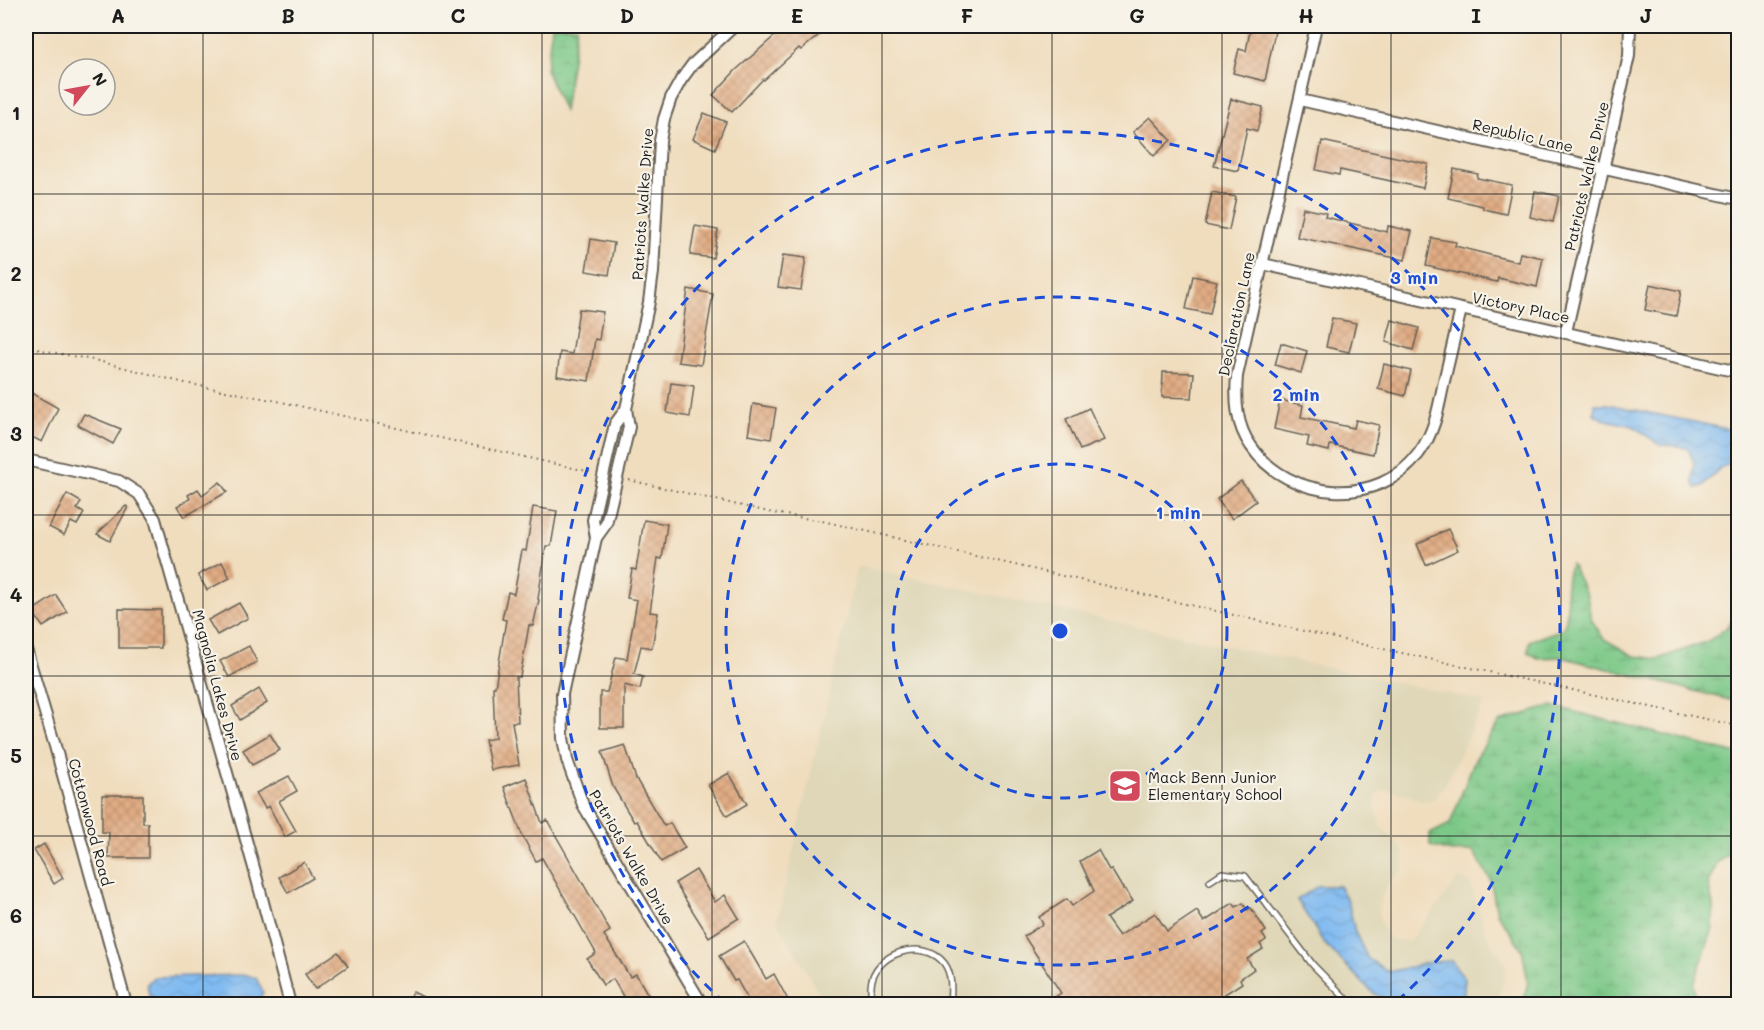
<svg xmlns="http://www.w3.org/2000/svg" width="1764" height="1030" font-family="Mali,sans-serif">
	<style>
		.built { fill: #dfd7b7 }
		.wetland { fill: url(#wetland-marsh); stroke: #4c7252; stroke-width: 1.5 }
		.water { fill: url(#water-waves); stroke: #4e6b86; stroke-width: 1.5 }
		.building { fill: url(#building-cross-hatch) }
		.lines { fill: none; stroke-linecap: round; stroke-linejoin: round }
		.service-casing { stroke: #666055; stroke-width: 8 }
		.minor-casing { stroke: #666055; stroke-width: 14 }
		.path { stroke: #666055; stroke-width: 2; stroke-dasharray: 1.5 4.5; stroke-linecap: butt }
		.service { stroke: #fff; stroke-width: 5 }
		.minor { stroke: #fff; stroke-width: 10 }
		.grid { fill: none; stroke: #1c1c1c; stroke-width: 1.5; stroke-opacity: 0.55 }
		.ring { fill: none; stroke: #1d4ed8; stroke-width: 3; stroke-dasharray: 10 8 }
		.labels { text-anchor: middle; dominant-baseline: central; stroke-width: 4.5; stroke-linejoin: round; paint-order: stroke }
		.street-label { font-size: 15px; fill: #1c1c1c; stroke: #f7f3e8 }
		.poi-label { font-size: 15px; fill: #1c1c1c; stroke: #f7f3e8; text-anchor: start }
		.centre { fill: #1d4ed8; stroke: #f7f3e8; stroke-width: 3 }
		.ring-label { font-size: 18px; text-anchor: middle; font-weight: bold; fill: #1d4ed8; stroke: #f7f3e8; stroke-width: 4.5; stroke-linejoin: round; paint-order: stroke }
		.neatline { fill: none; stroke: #1c1c1c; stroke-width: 2 }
		.grid-label { font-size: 20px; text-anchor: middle; font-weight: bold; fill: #1c1c1c }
	</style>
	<defs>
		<pattern id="wetland-marsh" width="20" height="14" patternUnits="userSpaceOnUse" patternTransform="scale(1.5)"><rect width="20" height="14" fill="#7cc887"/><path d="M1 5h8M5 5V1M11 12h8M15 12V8" fill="none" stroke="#6bab74"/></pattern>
		<pattern id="water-waves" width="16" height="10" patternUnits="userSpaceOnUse" patternTransform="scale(1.5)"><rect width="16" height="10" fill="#7fbaf1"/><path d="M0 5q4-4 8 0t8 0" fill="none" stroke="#6d9fce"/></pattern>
		<pattern id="building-cross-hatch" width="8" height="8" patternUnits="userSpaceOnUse" patternTransform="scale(1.5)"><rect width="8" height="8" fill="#e0ac83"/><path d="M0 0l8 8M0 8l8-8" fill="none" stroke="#c09371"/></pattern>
	</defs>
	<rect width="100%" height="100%" fill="#f7f3e8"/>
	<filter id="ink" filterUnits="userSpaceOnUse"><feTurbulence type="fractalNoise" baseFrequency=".0167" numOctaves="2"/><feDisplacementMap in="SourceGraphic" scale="12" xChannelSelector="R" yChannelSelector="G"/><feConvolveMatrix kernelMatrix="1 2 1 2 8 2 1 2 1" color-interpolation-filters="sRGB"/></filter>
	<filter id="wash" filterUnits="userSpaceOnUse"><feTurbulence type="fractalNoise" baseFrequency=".008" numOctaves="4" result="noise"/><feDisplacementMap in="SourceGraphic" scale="24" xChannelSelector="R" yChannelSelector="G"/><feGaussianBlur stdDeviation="1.35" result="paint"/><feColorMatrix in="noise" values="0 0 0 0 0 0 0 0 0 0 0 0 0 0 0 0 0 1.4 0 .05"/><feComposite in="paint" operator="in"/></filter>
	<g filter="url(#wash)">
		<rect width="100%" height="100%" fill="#f0ddbe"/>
		<polygon class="built" points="858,566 1487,702 1480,711 1447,782 1432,800 1422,801 1411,796 1389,790 1378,792 1375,803 1379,824 1402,849 1404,859 1403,870 1387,885 1379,906 1379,918 1388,938 1409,942 1459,878 1470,881 1486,934 1504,961 1506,973 1497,1004 825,1004 777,921"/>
		<g class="wetland">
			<polygon points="552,26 577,26 564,111 546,70"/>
			<path d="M 1571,564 L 1587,596 L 1591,619 L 1604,639 L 1634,656 L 1658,659 L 1708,641 L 1726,628 L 1738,611 L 1738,702 L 1561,657 L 1538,658 L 1528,652 L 1529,641 L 1563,629 C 1573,607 1560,586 1571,564 Z"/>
			<polygon points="1552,706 1738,754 1738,847 1718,862 1708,883 1713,905 1713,928 1694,984 1695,1004 1523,1004 1528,982 1522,949 1497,913 1490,879 1473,851 1451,852 1430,846 1430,834 1450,824 1474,761 1499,722"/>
		</g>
		<g class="water">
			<polygon points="1595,404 1607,404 1738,431 1738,460 1720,468 1703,486 1696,488 1693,481 1694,463 1688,449 1678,446 1660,445 1633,426 1602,419 1594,414"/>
			<polygon points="1318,886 1339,886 1348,901 1355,932 1368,959 1389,972 1431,962 1452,961 1465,979 1463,999 1456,1004 1393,1004 1373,993 1324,943 1297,900"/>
			<polygon points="247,975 256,978 263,992 260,999 255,1004 151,1004 147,984 154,977"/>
		</g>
		<g id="blocks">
			<g class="building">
				<polygon points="786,26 811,26 819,35 801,50 799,48 764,80 763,79 732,112 713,95 736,70"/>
				<polygon points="1251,26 1276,26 1265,81 1233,73 1239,49 1246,51"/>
				<polygon points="1231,99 1263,107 1257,131 1247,128 1238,171 1214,166"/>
				<polygon points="704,113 726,122 715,149 693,139"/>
				<polygon points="1150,117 1171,140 1154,156 1133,132"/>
				<polygon points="1322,141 1428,164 1423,188 1340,170 1339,175 1316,170"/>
				<polygon points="1454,169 1478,174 1477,178 1512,185 1506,214 1483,209 1483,206 1448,198"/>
				<polygon points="1535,191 1559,196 1553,222 1530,217"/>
				<polygon points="1212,192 1236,197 1229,230 1205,225"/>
				<polygon points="1303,208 1326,213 1325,217 1387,232 1388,226 1412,231 1405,260 1297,237"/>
				<polygon points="695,226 718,230 713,258 690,255"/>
				<polygon points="1432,238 1456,242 1455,246 1518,262 1520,253 1543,258 1537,287 1498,278 1497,282 1426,266"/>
				<polygon points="591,239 614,243 609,275 586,271"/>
				<polygon points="783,255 806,258 801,290 778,287"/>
				<polygon points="1193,276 1217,281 1210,314 1186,309"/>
				<polygon points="1650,284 1681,291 1676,316 1645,310"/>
				<polygon points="688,289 713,294 701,365 678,362"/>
				<polygon points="579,309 603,312 599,340 595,339 589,381 557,376 560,352 572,354"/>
				<polygon points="1332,318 1356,323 1349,352 1326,347"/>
				<polygon points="1392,320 1419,328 1413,350 1386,342"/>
				<polygon points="1281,343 1307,351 1301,373 1275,365"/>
				<polygon points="1384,364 1411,371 1405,396 1378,389"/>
				<polygon points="1163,372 1194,373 1192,398 1162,397"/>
				<polygon points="671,383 694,386 690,417 667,413"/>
				<polygon points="26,390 58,408 42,442 26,434"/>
				<polygon points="1280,400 1303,405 1301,417 1354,428 1356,420 1379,425 1373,454 1330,445 1329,451 1307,446 1309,437 1274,429"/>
				<polygon points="753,404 776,408 771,439 748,435"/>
				<polygon points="1089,408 1104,440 1080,450 1066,419"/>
				<polygon points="84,414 121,429 113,444 78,425"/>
				<polygon points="1241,481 1256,501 1232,519 1217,499"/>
				<polygon points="220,482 227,492 184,517 177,506 190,499 188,495 198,489 202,495"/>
				<polygon points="67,494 81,502 77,509 84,513 77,525 71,522 64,535 49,527"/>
				<polygon points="126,506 128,507 110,541 97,534"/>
				<polygon points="533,507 557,511 551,546 546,546 538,599 539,600 533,626 529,625 520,677 516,677 518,722 512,722 519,765 491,770 485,740 495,738 493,687 495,687 506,620 502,619 508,592 514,594 522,550 526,551"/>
				<polygon points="644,520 667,524 662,559 658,558 650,612 658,613 652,648 641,646 634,674 643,677 640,689 624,685 624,728 600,728 600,692 607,692 616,657 627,659 637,600 627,598 632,569 636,570"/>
				<polygon points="1448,529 1458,550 1426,565 1417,544"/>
				<polygon points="222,562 230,578 207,590 198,575"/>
				<polygon points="56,595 67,612 43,627 32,611"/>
				<polygon points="239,603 248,618 217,635 208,620"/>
				<polygon points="119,609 161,610 161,648 119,648"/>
				<polygon points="249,646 257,662 229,677 220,661"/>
				<polygon points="259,689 267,703 240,720 232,706"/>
				<polygon points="270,734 280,750 252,765 243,750"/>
				<polygon points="625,745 636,779 664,826 670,823 685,848 661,862 637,821 634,822 613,787 602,752"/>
				<polygon points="729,773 747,804 727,816 708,785"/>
				<polygon points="289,776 297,791 279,801 296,831 285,837 269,806 265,808 256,793"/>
				<polygon points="526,778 542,823 547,820 610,931 604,935 630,977 636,974 654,1005 628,1005 613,979 603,985 587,959 596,953 542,858 536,861 522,835 504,787"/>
				<polygon points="102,795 143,795 143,823 148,823 148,858 108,858 109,832 102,832"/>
				<polygon points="44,844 63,878 54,884 34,850"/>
				<polygon points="1098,850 1109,870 1111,869 1123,889 1124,888 1133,901 1106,918 1119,936 1155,913 1167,931 1197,911 1204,922 1233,903 1236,907 1243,903 1247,910 1251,908 1266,931 1262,934 1266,940 1260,944 1263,949 1247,959 1254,969 1240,979 1242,983 1208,1005 1043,1005 1061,993 1024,936 1043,924 1039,917 1067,899 1072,906 1094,891 1080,861"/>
				<polygon points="304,862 313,878 288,893 279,877"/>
				<polygon points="696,870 715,902 725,895 739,918 709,937 675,883"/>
				<polygon points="744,941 766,979 774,974 788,1000 781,1005 751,1005 737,980 734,981 719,956"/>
				<polygon points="338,952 348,966 315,989 305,974"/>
				<polygon points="413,992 439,1005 406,1005"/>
			</g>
		</g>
	</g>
	<g filter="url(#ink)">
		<use href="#blocks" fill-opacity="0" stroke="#666055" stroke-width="1.5"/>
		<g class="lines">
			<defs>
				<g id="service">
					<polyline points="1210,881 1222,873 1245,876 1313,965 1351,1004"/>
					<path d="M 874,1004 C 873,999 870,992 871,986 C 873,953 923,937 944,963 C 953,975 951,991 950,1004"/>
				</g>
				<g id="minor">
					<path d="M 1316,26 L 1237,376 C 1235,401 1236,425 1251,446 C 1288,501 1379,509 1419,453 C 1435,432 1439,406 1444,381 C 1450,357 1455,333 1461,310"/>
					<polyline points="1300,100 1738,199"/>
					<polyline points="1263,264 1738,372"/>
					<polyline points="1566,332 1629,56 1630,26"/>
					<polyline points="626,409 615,424 593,520 596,538 562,694 563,738 567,760 583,805 702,1004"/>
					<polyline points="26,460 119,481 139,494 155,519 254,868 290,1004"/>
					<polyline points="596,538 606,524 629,427 626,409 649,302 653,272 660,141 664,119 671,98 681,80 692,65 734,26"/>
					<polyline points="26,649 55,746 126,1004"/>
				</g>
			</defs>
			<use href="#service" class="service-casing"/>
			<use href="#minor" class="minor-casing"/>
			<g class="path">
				<polyline points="26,347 98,361 185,383 277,401 591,472"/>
				<polyline points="629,480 773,513 822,521 1365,645 1738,726"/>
			</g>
			<use href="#service" class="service"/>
			<use href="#minor" class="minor"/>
		</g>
	</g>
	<path class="grid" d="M 203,26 L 203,1004M 373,26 L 373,1004M 542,26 L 542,1004M 712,26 L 712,1004M 882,26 L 882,1004M 1052,26 L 1052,1004M 1222,26 L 1222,1004M 1391,26 L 1391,1004M 1561,26 L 1561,1004M 26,194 L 1738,194M 26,354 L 1738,354M 26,515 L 1738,515M 26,676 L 1738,676M 26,836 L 1738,836"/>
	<g class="ring">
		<circle cx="1060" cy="631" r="167"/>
		<circle cx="1060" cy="631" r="334"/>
		<path d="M725 1003A500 500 0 1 1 1395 1003"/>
	</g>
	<defs>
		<symbol id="school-square" viewBox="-11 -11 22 22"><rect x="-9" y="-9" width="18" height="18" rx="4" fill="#d1495b" stroke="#f7f3e8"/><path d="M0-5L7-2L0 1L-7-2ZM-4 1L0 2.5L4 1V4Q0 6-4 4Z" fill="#fff"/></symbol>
	</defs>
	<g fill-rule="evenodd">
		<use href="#school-square" x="1106" y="767" width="38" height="38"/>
	</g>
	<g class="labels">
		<g class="street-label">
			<text transform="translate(1523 135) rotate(13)">Republic Lane</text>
			<text transform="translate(1586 176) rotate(-77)">Patriots Walke Drive</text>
			<text transform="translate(642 204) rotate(-86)">Patriots Walke Drive</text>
			<text transform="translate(1521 307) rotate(12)">Victory Place</text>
			<text transform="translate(1236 314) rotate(-78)">Declaration Lane</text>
			<text transform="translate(218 685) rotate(75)">Magnolia Lakes Drive</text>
			<text transform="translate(91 822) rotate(75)">Cottonwood Road</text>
			<text transform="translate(632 857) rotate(60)">Patriots Walke Drive</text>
		</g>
		<g class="poi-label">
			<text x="1148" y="777">Mack Benn Junior<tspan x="1148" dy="17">Elementary School</tspan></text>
		</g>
	</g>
	<circle cx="1060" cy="631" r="9" class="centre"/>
	<g class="ring-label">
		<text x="1414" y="284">3 min</text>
		<text x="1296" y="401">2 min</text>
		<text x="1178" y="519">1 min</text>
	</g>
	<rect width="1764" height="1030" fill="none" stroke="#f7f3e8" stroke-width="66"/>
	<g transform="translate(87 87) rotate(59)"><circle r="28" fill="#f7f3e8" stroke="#9f9d96" stroke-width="1.5"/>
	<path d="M0-4.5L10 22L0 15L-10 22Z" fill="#d1495b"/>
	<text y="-9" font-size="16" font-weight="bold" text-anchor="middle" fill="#1c1c1c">N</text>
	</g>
	<rect x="33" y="33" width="1698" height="964" class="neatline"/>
	<g class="grid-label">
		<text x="118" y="23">A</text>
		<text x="288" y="23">B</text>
		<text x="458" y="23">C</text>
		<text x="627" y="23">D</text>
		<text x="797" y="23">E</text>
		<text x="967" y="23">F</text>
		<text x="1137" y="23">G</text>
		<text x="1306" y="23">H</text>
		<text x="1476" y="23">I</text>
		<text x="1646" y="23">J</text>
		<text x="16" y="120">1</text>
		<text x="16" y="281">2</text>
		<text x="16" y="441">3</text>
		<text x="16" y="602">4</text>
		<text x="16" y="763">5</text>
		<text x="16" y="923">6</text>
	</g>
</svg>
